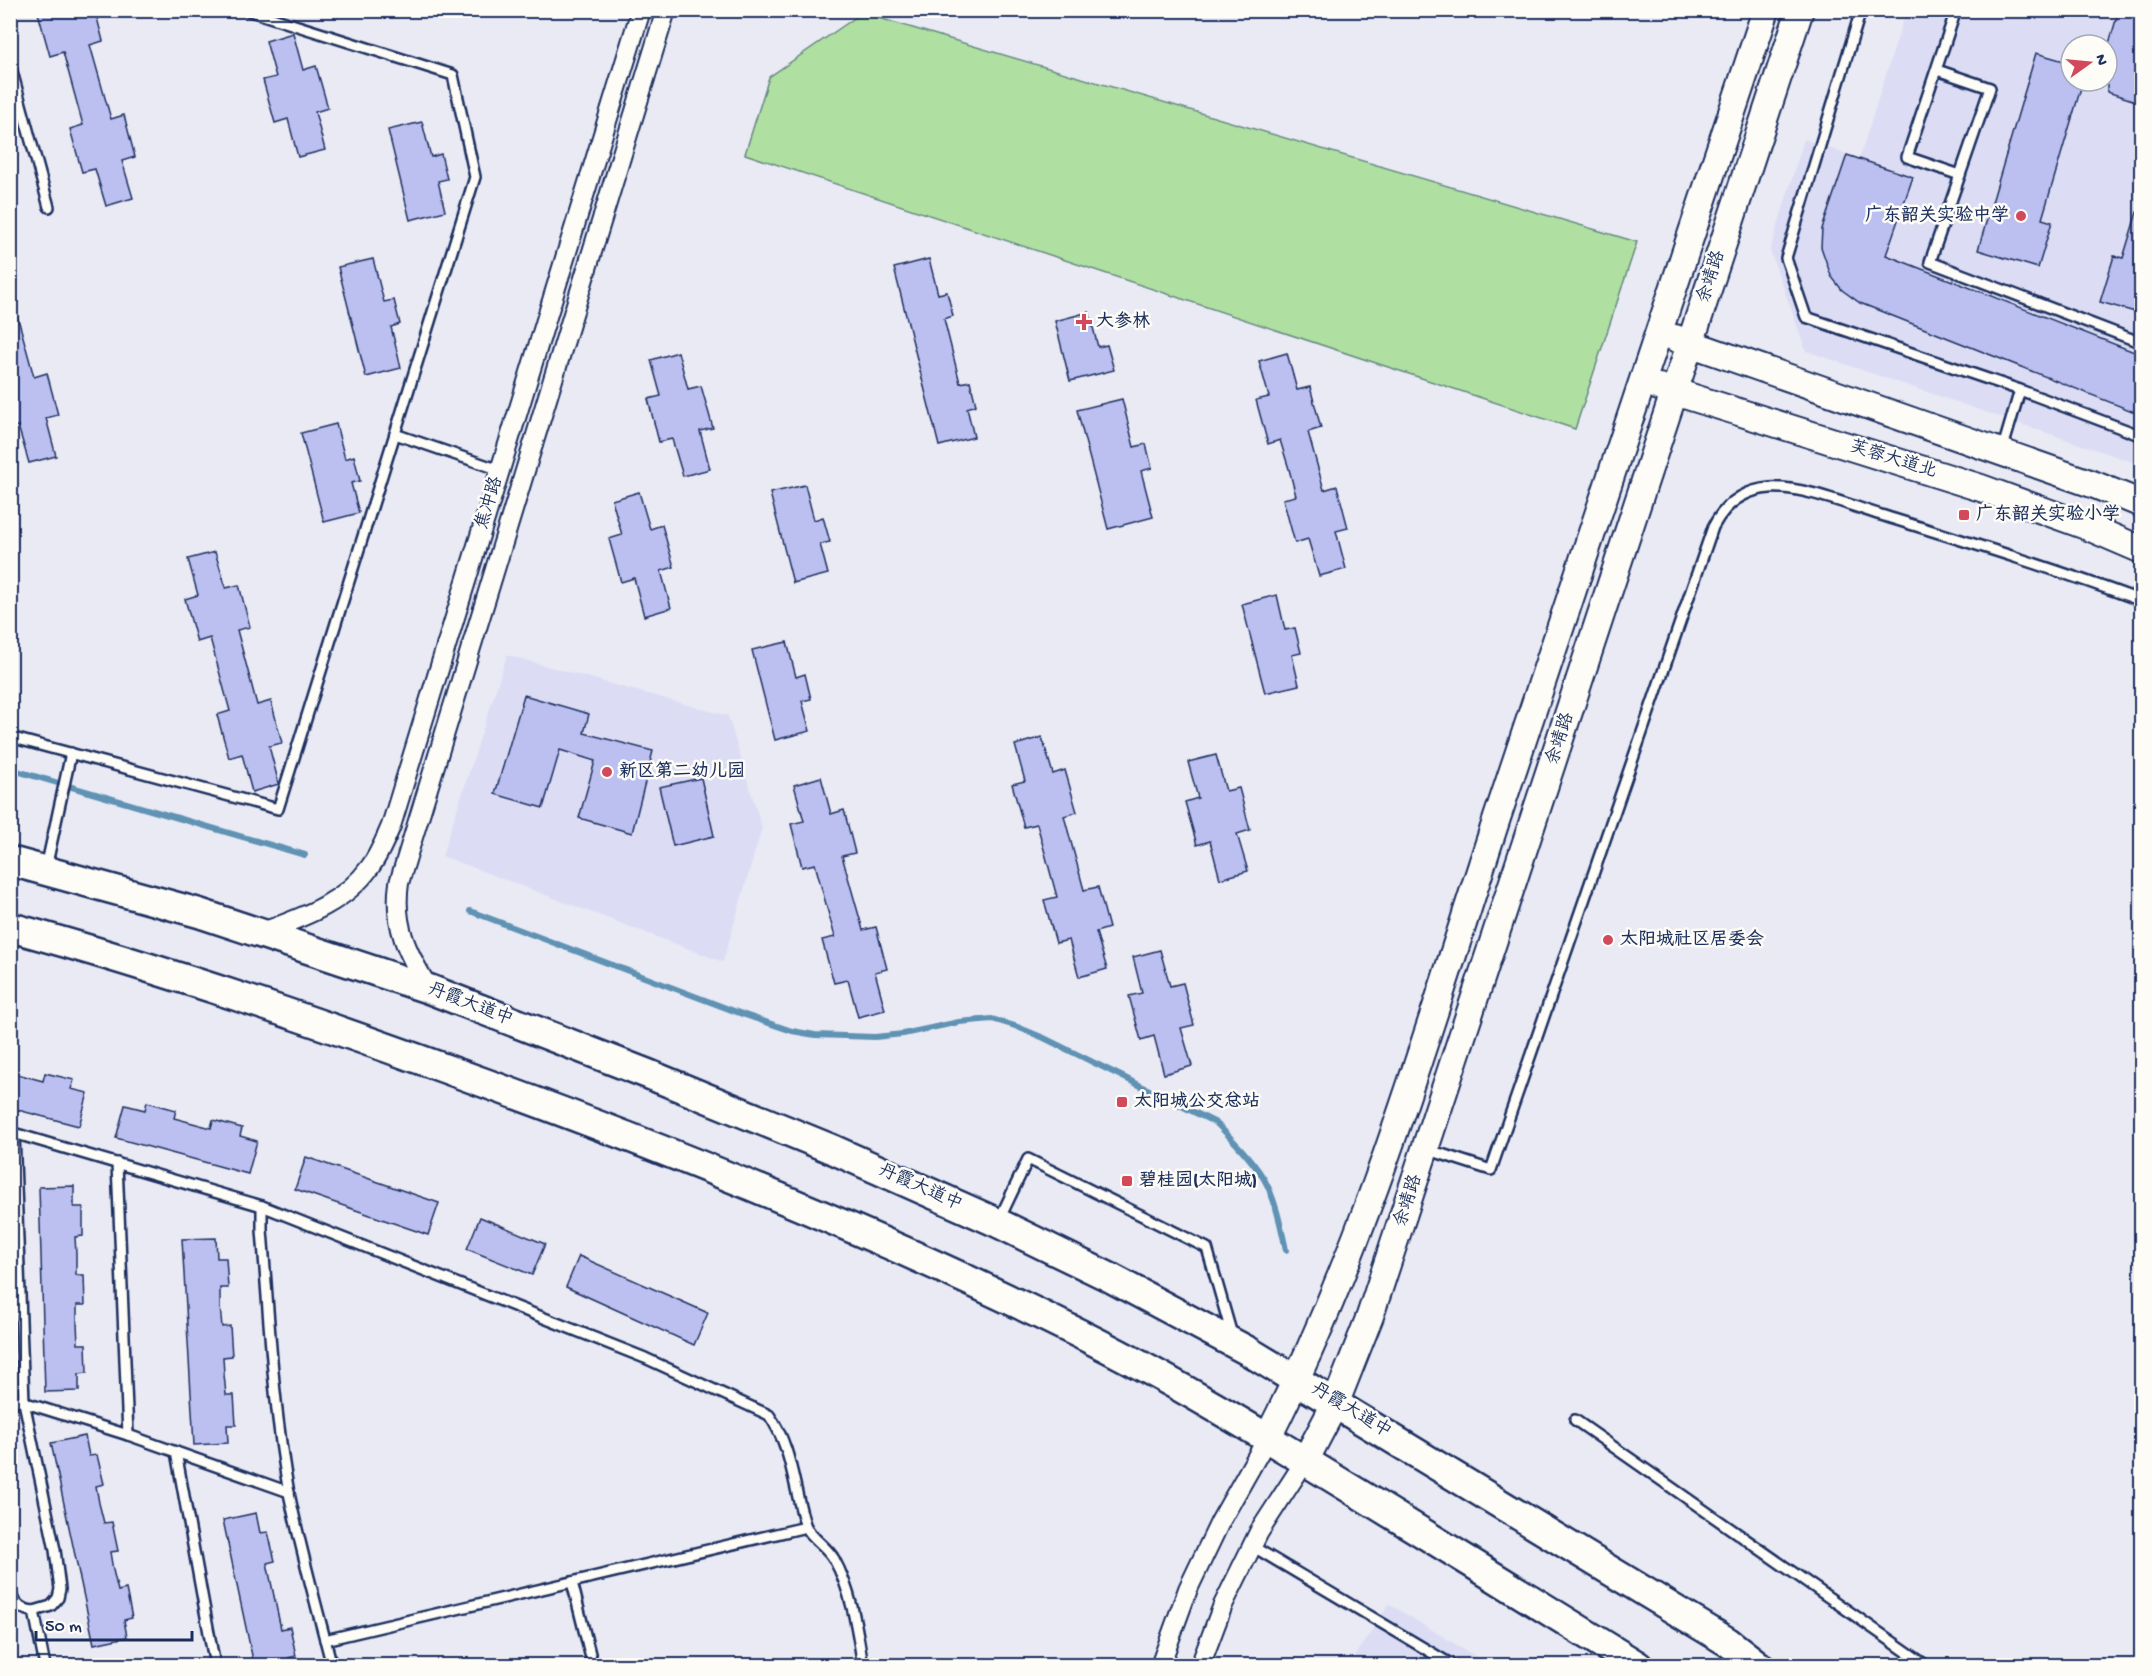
<svg xmlns="http://www.w3.org/2000/svg" width="2152" height="1676" font-family="'Gochi Hand','LXGW WenKai TC',sans-serif">
	<style>
		.built { fill: #dcddf4; fill-rule: evenodd }
		.green { fill: #afe0a1; stroke: #658880; stroke-width: 1.5 }
		.lines { fill: none; stroke-linecap: round; stroke-linejoin: round }
		.stream { stroke: #5e92b3; stroke-width: 6 }
		.building { fill: #bcc0f1; stroke: #1b2f5e; stroke-width: 1.5 }
		.lane-casing { stroke: #1b2f5e; stroke-width: 14 }
		.street-casing { stroke: #1b2f5e; stroke-width: 22 }
		.secondary-casing { stroke: #1b2f5e; stroke-width: 30 }
		.primary-casing { stroke: #1b2f5e; stroke-width: 33 }
		.lane { stroke: #fdfcf7; stroke-width: 9 }
		.street { stroke: #fdfcf7; stroke-width: 18 }
		.secondary { stroke: #fdfcf7; stroke-width: 26 }
		.primary { stroke: #fdfcf7; stroke-width: 28 }
		.poi-dot { fill: #d1495b; stroke: #fdfcf7; stroke-width: 2 }
		.labels { text-anchor: middle; dominant-baseline: central; stroke-width: 5; stroke-linejoin: round; paint-order: stroke }
		.poi-label { font-size: 18px; font-weight: bold; fill: #1b2f5e; stroke: #fdfcf7; text-anchor: start }
		.street-label { font-size: 18px; fill: #1b2f5e; stroke: #fdfcf7 }
	</style>
	<rect width="100%" height="100%" fill="#eaeaf5"/>
	<filter id="ink" filterUnits="userSpaceOnUse"><feTurbulence type="fractalNoise" baseFrequency=".0167" numOctaves="2"/><feDisplacementMap in="SourceGraphic" scale="12" xChannelSelector="R" yChannelSelector="G"/><feConvolveMatrix kernelMatrix="1 2 1 2 8 2 1 2 1" color-interpolation-filters="sRGB"/></filter>
	<g filter="url(#ink)">
		<g class="built">
			<path d="M 1906,11 L 2141,11 L 2141,465 L 1806,351 L 1770,251 L 1804,139 L 1859,159 ZM 2071,45 L 2107,45 L 2107,81 L 2071,81 Z"/>
			<polygon points="507,655 728,716 762,828 723,962 442,856"/>
			<polygon points="1389,1604 1490,1665 1349,1666"/>
		</g>
		<polygon class="green" points="862,13 1637,242 1575,429 745,154 769,77"/>
		<g class="lines">
			<g class="stream">
				<polyline points="10,769 305,855"/>
				<path d="M 470,911 L 742,1014 L 792,1031 L 815,1035 L 875,1037 L 903,1034 L 959,1022 L 992,1019 L 1015,1026 L 1044,1038 L 1216,1123 C 1233,1140 1251,1158 1264,1179 C 1276,1200 1281,1227 1286,1250"/>
			</g>
		</g>
		<g class="building">
			<polygon points="48,10 95,10 103,41 90,45 111,119 124,115 135,157 122,161 133,198 106,206 95,169 82,172 70,129 83,125 63,52 50,56 38,13"/>
			<polygon points="2119,10 2142,10 2142,103 2107,92 2107,50"/>
			<polygon points="293,33 303,70 316,66 328,108 315,112 325,150 298,157 288,119 275,123 263,80 276,77 266,41"/>
			<polygon points="2036,53 2071,63 2071,81 2083,81 2042,219 2052,222 2038,268 1978,250"/>
			<polygon points="422,122 431,157 441,154 447,179 438,181 445,211 410,220 388,130"/>
			<polygon points="1847,155 1913,177 1886,255 2142,355 2142,415 1860,303 1842,290 1831,276 1821,247 1822,229"/>
			<polygon points="2137,212 2142,212 2142,314 2100,302 2114,256 2123,258"/>
			<polygon points="373,259 384,302 394,300 400,324 391,327 401,368 366,377 338,267"/>
			<polygon points="929,259 938,294 947,292 953,316 944,319 960,383 970,381 976,405 967,408 974,437 939,446 894,268"/>
			<polygon points="16,311 34,377 47,373 58,415 46,418 56,456 29,463 18,426 10,428 10,312"/>
			<polygon points="1089,312 1098,347 1107,345 1114,370 1070,381 1055,321"/>
			<polygon points="678,352 688,389 701,386 713,428 700,431 710,469 683,476 672,439 659,442 648,399 661,396 651,360"/>
			<polygon points="1287,353 1297,390 1310,387 1321,428 1308,432 1324,490 1337,486 1348,528 1336,531 1346,569 1319,576 1308,539 1295,543 1283,499 1296,496 1289,469 1280,440 1268,444 1256,400 1269,397 1259,361"/>
			<polygon points="1122,399 1134,447 1146,444 1152,468 1141,471 1153,517 1108,529 1077,410"/>
			<polygon points="336,424 345,459 354,456 360,481 351,483 359,513 324,522 301,433"/>
			<polygon points="805,485 814,520 823,517 830,542 820,544 828,574 793,583 770,493"/>
			<polygon points="639,492 650,529 662,525 674,567 661,571 671,608 644,616 634,578 621,582 609,539 622,535 612,500"/>
			<polygon points="215,552 226,588 239,585 250,627 237,630 257,705 271,701 282,743 269,746 279,784 252,792 242,754 229,758 217,715 230,711 210,638 197,642 185,599 198,595 188,559"/>
			<polygon points="1277,595 1285,630 1295,628 1301,653 1292,655 1299,685 1265,693 1242,604"/>
			<polygon points="787,642 796,677 805,674 811,699 802,701 810,731 775,740 752,650"/>
			<polygon points="524,695 589,714 584,733 653,751 632,833 579,818 595,761 560,750 543,808 495,794"/>
			<polygon points="1042,737 1053,774 1065,770 1077,812 1064,816 1084,890 1098,887 1109,928 1096,932 1107,969 1079,977 1069,940 1056,943 1044,900 1057,897 1037,824 1024,827 1012,784 1025,781 1015,745"/>
			<polygon points="1216,755 1226,791 1239,788 1250,830 1237,834 1248,871 1220,879 1210,841 1197,845 1185,802 1198,798 1188,762"/>
			<polygon points="821,777 831,814 844,810 855,853 842,856 863,930 876,927 887,969 875,972 885,1010 858,1017 848,980 834,983 822,940 835,937 815,864 802,867 791,824 804,821 794,785"/>
			<polygon points="701,778 714,836 673,846 659,787"/>
			<polygon points="1160,950 1170,986 1183,983 1194,1025 1181,1028 1192,1066 1164,1074 1154,1036 1141,1040 1129,996 1142,993 1133,957"/>
			<polygon points="10,1072 43,1081 45,1073 74,1080 71,1089 88,1093 79,1126 10,1108"/>
			<polygon points="147,1102 176,1110 174,1118 211,1128 213,1120 242,1128 240,1136 257,1141 248,1174 116,1138 125,1105 145,1110"/>
			<polygon points="306,1157 439,1203 428,1235 295,1189"/>
			<polygon points="74,1186 74,1207 83,1207 83,1236 75,1237 76,1254 76,1275 84,1275 85,1305 77,1305 77,1323 78,1344 86,1344 87,1373 79,1374 79,1391 45,1392 39,1187"/>
			<polygon points="480,1217 545,1244 532,1275 467,1249"/>
			<polygon points="216,1238 217,1258 226,1258 228,1288 220,1288 220,1306 222,1327 230,1326 232,1356 223,1357 224,1374 226,1395 234,1395 236,1425 227,1425 228,1443 194,1445 182,1239"/>
			<polygon points="579,1256 708,1313 694,1345 566,1287"/>
			<polygon points="85,1436 89,1456 97,1455 104,1484 96,1486 99,1503 104,1523 112,1522 118,1551 110,1552 113,1570 118,1591 126,1589 132,1618 124,1620 127,1637 94,1644 51,1443"/>
			<polygon points="256,1513 260,1533 268,1532 275,1561 267,1563 281,1629 290,1627 296,1656 288,1658 289,1665 254,1665 223,1520"/>
		</g>
		<g class="lines">
			<defs>
				<g id="lane">
					<polyline points="1861,10 1786,258 1806,317 2020,390 2142,436"/>
					<polyline points="10,64 49,207"/>
					<polyline points="1937,70 1990,88 1960,175 1907,157 1956,10"/>
					<polyline points="1960,175 1930,262 2142,343"/>
					<polyline points="395,434 500,470"/>
					<polyline points="2002,451 2020,390"/>
					<polyline points="10,737 278,809 475,177 453,75 247,10"/>
					<polyline points="46,868 71,753"/>
					<path d="M 10,1132 L 262,1206 L 645,1358 L 769,1415 C 792,1447 793,1486 805,1524 C 809,1537 827,1546 834,1559 C 852,1592 857,1629 863,1666"/>
					<polyline points="14,1133 24,1402 55,1550 60,1589 58,1598 51,1606 34,1611"/>
					<path d="M 1426,1149 L 1491,1170 L 1713,527 C 1725,504 1743,490 1770,488 C 1804,486 1848,505 1881,515 C 1968,542 2056,569 2142,601"/>
					<polyline points="117,1163 128,1435"/>
					<path d="M 262,1206 L 262,1230 C 269,1317 273,1406 289,1493 C 301,1551 317,1608 332,1666"/>
					<polyline points="999,1220 1028,1159 1207,1248 1232,1335"/>
					<polyline points="10,1398 128,1435 289,1492"/>
					<polyline points="1575,1420 1927,1666"/>
					<polyline points="176,1452 215,1666"/>
					<polyline points="1252,1546 1454,1666"/>
					<polyline points="572,1582 593,1666"/>
					<path d="M 10,1592 C 15,1604 21,1610 34,1611 L 45,1666"/>
					<polyline points="325,1640 806,1527"/>
				</g>
				<g id="street">
					<path d="M 260,933 C 300,918 344,904 370,867 C 379,855 385,840 391,826 L 641,10"/>
					<path d="M 429,989 C 407,953 393,925 399,883 L 666,10"/>
					<polyline points="1160,1666 1188,1589 1220,1522 1268,1437"/>
					<polyline points="1200,1666 1223,1605 1259,1532 1305,1461"/>
				</g>
				<g id="secondary">
					<polyline points="1675,338 2095,485 2142,504"/>
					<polyline points="1659,387 1981,488 2086,526 2142,550"/>
					<path d="M 1268,1437 C 1368,1241 1429,1026 1497,818 C 1585,548 1676,279 1766,10"/>
					<polyline points="1305,1461 1336,1402 1370,1316 1800,10"/>
				</g>
				<g id="primary">
					<polyline points="10,861 199,913 429,989 648,1074 834,1150 998,1223 1109,1277 1248,1351 1728,1642 1759,1666"/>
					<path d="M 10,927 C 170,971 326,1025 482,1082 C 685,1156 886,1237 1080,1334 C 1179,1383 1274,1442 1369,1500 C 1459,1555 1548,1610 1638,1666"/>
				</g>
			</defs>
			<use href="#lane" class="lane-casing"/>
			<use href="#street" class="street-casing"/>
			<use href="#secondary" class="secondary-casing"/>
			<use href="#primary" class="primary-casing"/>
			<use href="#lane" class="lane"/>
			<use href="#street" class="street"/>
			<use href="#secondary" class="secondary"/>
			<use href="#primary" class="primary"/>
		</g>
	</g>
	<g class="poi-dot">
		<circle cx="2021" cy="216" r="6"/>
		<path d="M1081 313h6v6h6v6h-6v6h-6v-6h-6v-6h6z"/>
		<rect x="1958" y="509" width="12" height="12" rx="3"/>
		<circle cx="607" cy="772" r="6"/>
		<circle cx="1608" cy="940" r="6"/>
		<rect x="1116" y="1096" width="12" height="12" rx="3"/>
		<rect x="1121" y="1175" width="12" height="12" rx="3"/>
	</g>
	<g class="labels">
		<g class="poi-label">
			<text x="2009" y="216" text-anchor="end">广东韶关实验中学</text>
			<text x="1096" y="322">大参林</text>
			<text x="1976" y="515">广东韶关实验小学</text>
			<text x="619" y="772">新区第二幼儿园</text>
			<text x="1620" y="940">太阳城社区居委会</text>
			<text x="1134" y="1102">太阳城公交总站</text>
			<text x="1139" y="1181">碧桂园(太阳城)</text>
		</g>
		<g class="street-label">
			<text transform="translate(1712 277) rotate(-72)">余靖路</text>
			<text transform="translate(1893 460) rotate(17)">芙蓉大道北</text>
			<text transform="translate(490 503) rotate(-73)">焦冲路</text>
			<text transform="translate(1561 739) rotate(-72)">余靖路</text>
			<text transform="translate(470 1005) rotate(21)">丹霞大道中</text>
			<text transform="translate(920 1188) rotate(24)">丹霞大道中</text>
			<text transform="translate(1409 1201) rotate(-72)">余靖路</text>
			<text transform="translate(1351 1411) rotate(31)">丹霞大道中</text>
		</g>
	</g>
	<rect width="2152" height="1676" fill="none" stroke="#fdfcf7" stroke-width="36"/>
	<rect x="18" y="18" width="2116" height="1640" fill="none" stroke="#1b2f5e" stroke-width="2" filter="url(#ink)"/>
	<g transform="translate(2089 63) rotate(75)"><circle r="28" fill="#fdfcf7" stroke="#a3aaba" stroke-width="1.5"/>
	<path d="M0-4.5L10 22L0 15L-10 22Z" fill="#d1495b"/>
	<text y="-9" font-size="16" font-weight="bold" text-anchor="middle" fill="#1b2f5e">N</text>
	</g>
	<path d="M36 1631v9h156v-9" fill="none" stroke="#1b2f5e" stroke-width="3"/>
	<text x="45" y="1631" font-size="18" fill="#1b2f5e" stroke="#fdfcf7" stroke-width="4.5" paint-order="stroke">50 m</text>
</svg>
